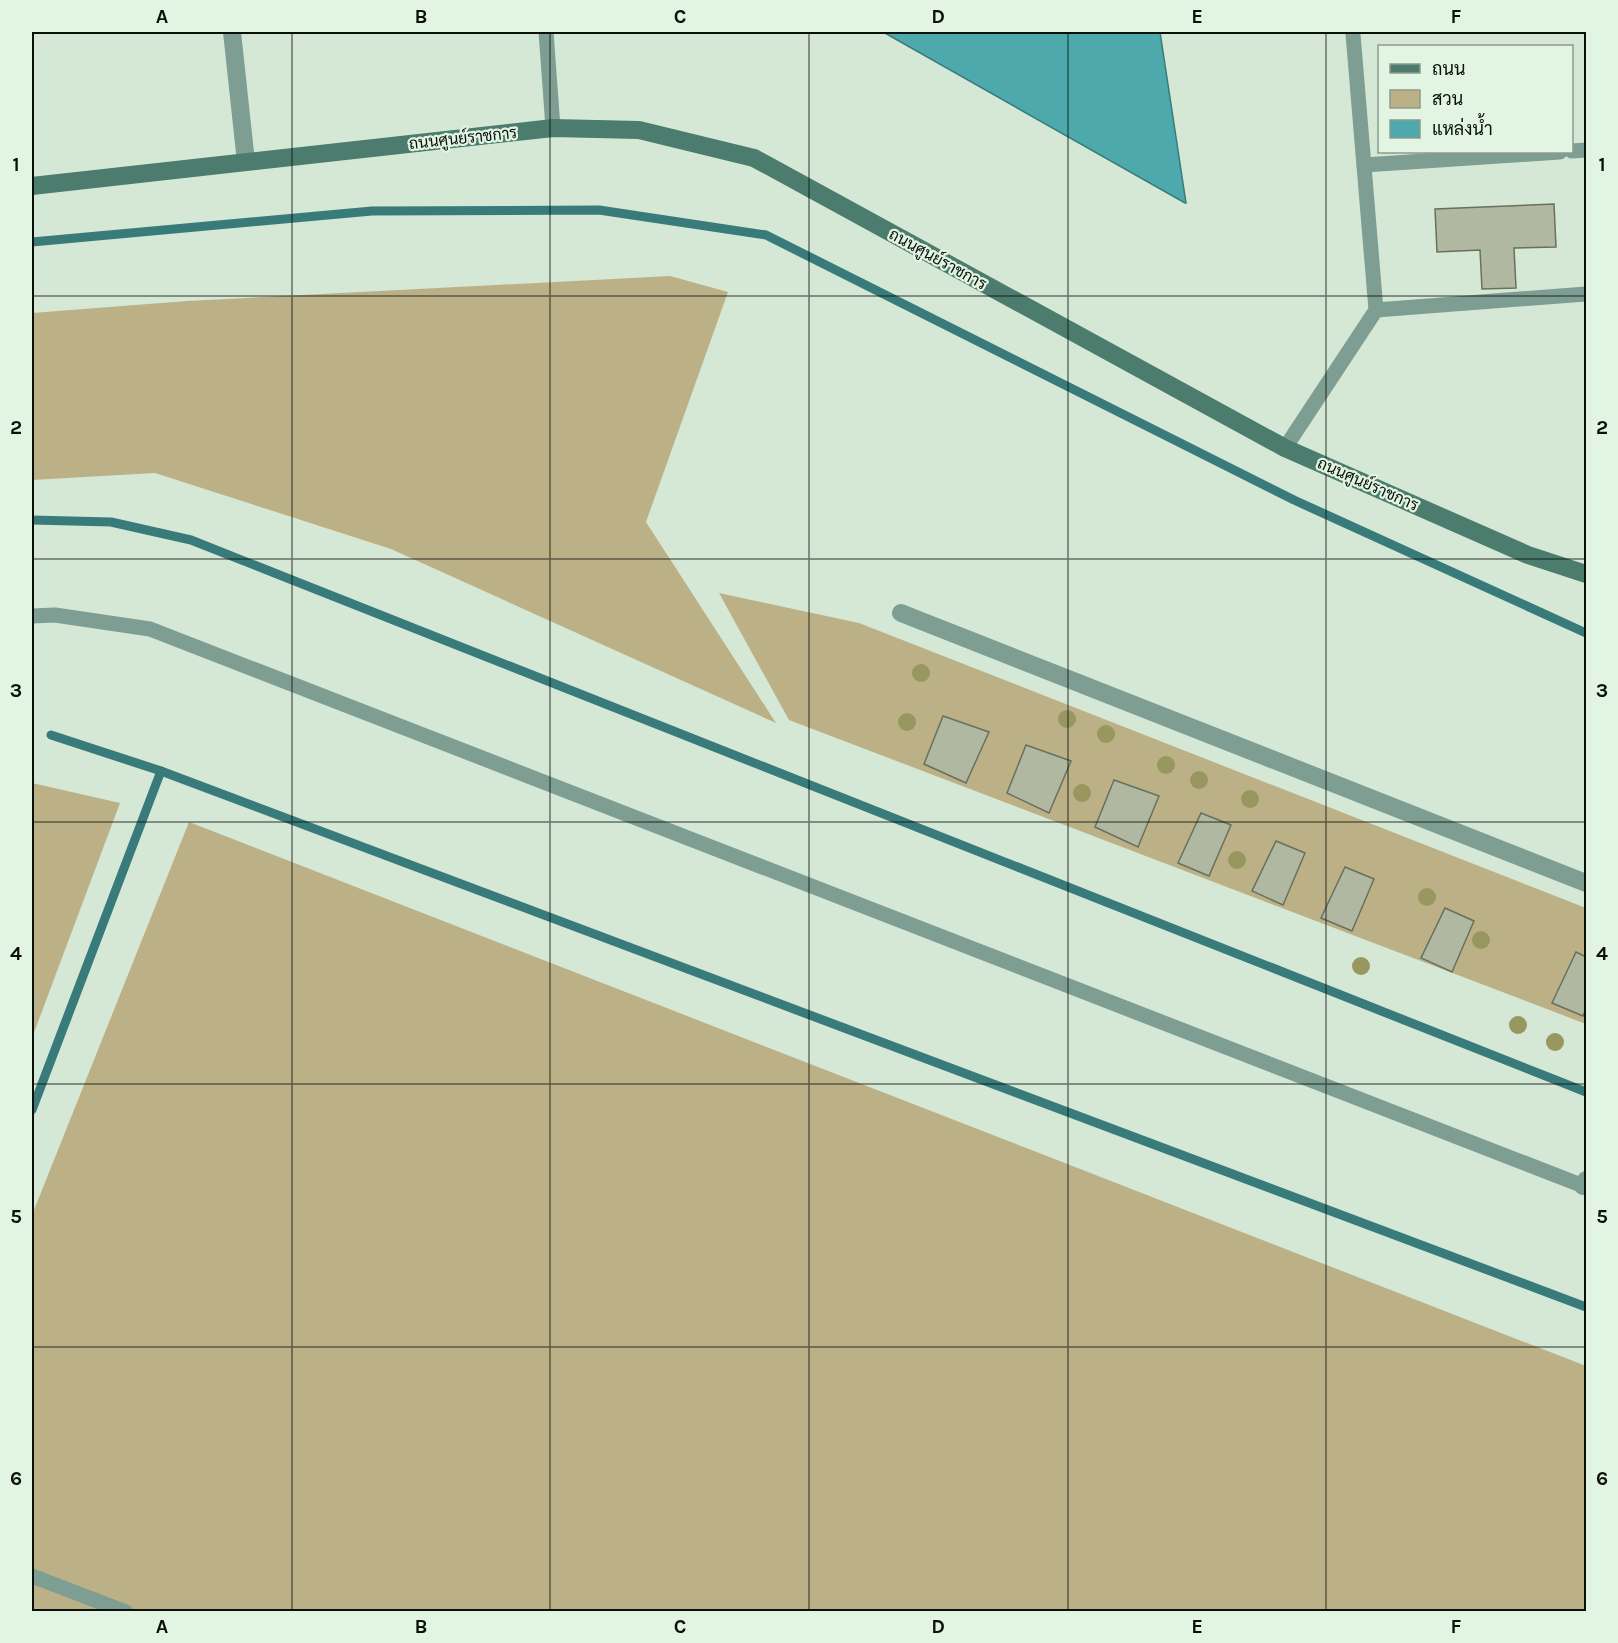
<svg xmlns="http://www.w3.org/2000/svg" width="1618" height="1643" font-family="Karla,Sarabun,sans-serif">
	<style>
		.green { fill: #bcb186 }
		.water { fill: #4da9ab; stroke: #397b7b; stroke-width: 1.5 }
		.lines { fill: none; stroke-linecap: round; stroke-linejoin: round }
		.stream { stroke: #397b7b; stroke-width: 9 }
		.building { fill: #b1b8a2; stroke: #69705b; stroke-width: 1.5 }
		.lane { stroke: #7e9e93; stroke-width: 15 }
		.street { stroke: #7e9e93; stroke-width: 18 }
		.secondary { stroke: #4b7c6d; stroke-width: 18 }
		.tree { fill: #989760 }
		.grid { fill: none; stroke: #0a110b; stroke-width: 1.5; stroke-opacity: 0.55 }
		.labels { text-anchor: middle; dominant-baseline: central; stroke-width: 4.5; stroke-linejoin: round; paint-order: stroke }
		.street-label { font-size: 16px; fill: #0a110b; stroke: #e2f5e3 }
		.neatline { fill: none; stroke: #0a110b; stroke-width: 2 }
		.grid-label { font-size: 20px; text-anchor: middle; font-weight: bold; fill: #0a110b }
	</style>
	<rect width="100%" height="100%" fill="#d5e8d6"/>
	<g class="green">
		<polygon points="670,276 728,292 646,522 776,723 391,549 155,473 32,480 32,313 187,301"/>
		<polygon points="719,593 859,623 1586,908 1586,1024 789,720"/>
		<polygon points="32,783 120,803 32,1038"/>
		<polygon points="189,822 1586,1366 1586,1611 32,1611 32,1215"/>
	</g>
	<polygon class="water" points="883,32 1160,32 1186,203 1185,203"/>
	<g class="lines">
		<g class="stream">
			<polyline points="32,242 372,211 599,210 766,235 1294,500 1586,633"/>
			<polyline points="32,520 111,522 191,540 1586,1092"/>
			<polyline points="51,735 161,771 1586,1307"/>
			<polyline points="32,1110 161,771"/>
		</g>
	</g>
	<g class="building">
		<polygon points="1554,204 1556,247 1514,248 1516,288 1482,289 1480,250 1437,252 1435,209"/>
		<polygon points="943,716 989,732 966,783 924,764"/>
		<polygon points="1026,745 1071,761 1049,813 1007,793"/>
		<polygon points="1114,780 1159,796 1138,847 1095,827"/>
		<polygon points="1201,813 1231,825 1209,876 1178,863"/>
		<polygon points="1276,841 1305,853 1283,905 1252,891"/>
		<polygon points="1345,867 1374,879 1352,931 1321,918"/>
		<polygon points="1445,908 1474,921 1452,972 1421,958"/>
		<polygon points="1576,952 1586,957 1586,1009 1583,1016 1552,1003"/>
	</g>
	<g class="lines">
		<g class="lane">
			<polyline points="546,32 553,128"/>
			<polyline points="1572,151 1586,150"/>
			<polyline points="1364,165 1560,152"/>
			<polyline points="1376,310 1586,294"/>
			<polyline points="1285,448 1376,310 1353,34"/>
			<polyline points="32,616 55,615 150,629 1586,1187"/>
			<polyline points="32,1576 126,1612"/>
		</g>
		<g class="street">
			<polyline points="232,32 246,162"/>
			<polyline points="901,613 1586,883"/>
			<polyline points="1583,1186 1586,1180"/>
		</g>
		<polyline class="secondary" points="32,186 553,128 639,130 754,158 1285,448 1528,555 1586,574"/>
	</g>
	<g class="tree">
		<circle cx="921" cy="673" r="9"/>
		<circle cx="1067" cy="719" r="9"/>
		<circle cx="907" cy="722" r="9"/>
		<circle cx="1106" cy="734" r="9"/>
		<circle cx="1166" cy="765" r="9"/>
		<circle cx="1199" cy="780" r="9"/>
		<circle cx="1082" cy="793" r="9"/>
		<circle cx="1250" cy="799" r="9"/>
		<circle cx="1237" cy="860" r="9"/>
		<circle cx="1427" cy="897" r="9"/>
		<circle cx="1481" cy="940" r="9"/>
		<circle cx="1361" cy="966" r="9"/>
		<circle cx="1518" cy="1025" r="9"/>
		<circle cx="1555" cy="1042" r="9"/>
	</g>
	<path class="grid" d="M 292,32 L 292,1612M 550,32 L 550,1612M 809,32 L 809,1612M 1068,32 L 1068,1612M 1326,32 L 1326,1612M 32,296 L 1586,296M 32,559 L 1586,559M 32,822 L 1586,822M 32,1084 L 1586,1084M 32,1347 L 1586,1347"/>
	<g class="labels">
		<g class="street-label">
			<text transform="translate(463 138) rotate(-6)">ถนนศูนย์ราชการ</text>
			<text transform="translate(938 259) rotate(29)">ถนนศูนย์ราชการ</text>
			<text transform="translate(1368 484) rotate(24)">ถนนศูนย์ราชการ</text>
		</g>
	</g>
	<rect width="1618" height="1643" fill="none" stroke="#e2f5e3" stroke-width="66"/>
	<rect x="1378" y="45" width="195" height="108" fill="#e2f5e3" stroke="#8c9a8d" stroke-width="1.5"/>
	<rect x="1390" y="64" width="30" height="9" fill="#4b7c6d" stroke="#8c9a8d" stroke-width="1.5"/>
	<text x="1432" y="75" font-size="18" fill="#0a110b">ถนน</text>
	<rect x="1390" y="90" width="30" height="18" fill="#bcb186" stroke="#8c9a8d" stroke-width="1.5"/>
	<text x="1432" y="105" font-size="18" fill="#0a110b">สวน</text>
	<rect x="1390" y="120" width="30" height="18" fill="#4da9ab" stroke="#8c9a8d" stroke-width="1.5"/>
	<text x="1432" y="135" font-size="18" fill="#0a110b">แหล่งน้ำ</text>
	<rect x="33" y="33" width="1552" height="1577" class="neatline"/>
	<g class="grid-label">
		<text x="162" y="23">A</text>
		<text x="421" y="23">B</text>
		<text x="680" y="23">C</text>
		<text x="938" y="23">D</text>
		<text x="1197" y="23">E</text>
		<text x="1456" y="23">F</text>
		<text x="16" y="171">1</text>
		<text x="1602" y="171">1</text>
		<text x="16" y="434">2</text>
		<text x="1602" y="434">2</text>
		<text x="16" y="697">3</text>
		<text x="1602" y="697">3</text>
		<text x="16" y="960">4</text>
		<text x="1602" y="960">4</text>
		<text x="16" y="1223">5</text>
		<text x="1602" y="1223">5</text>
		<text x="16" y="1485">6</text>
		<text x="1602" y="1485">6</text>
		<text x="162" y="1633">A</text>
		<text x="421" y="1633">B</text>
		<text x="680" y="1633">C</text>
		<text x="938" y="1633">D</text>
		<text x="1197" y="1633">E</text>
		<text x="1456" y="1633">F</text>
	</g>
</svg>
